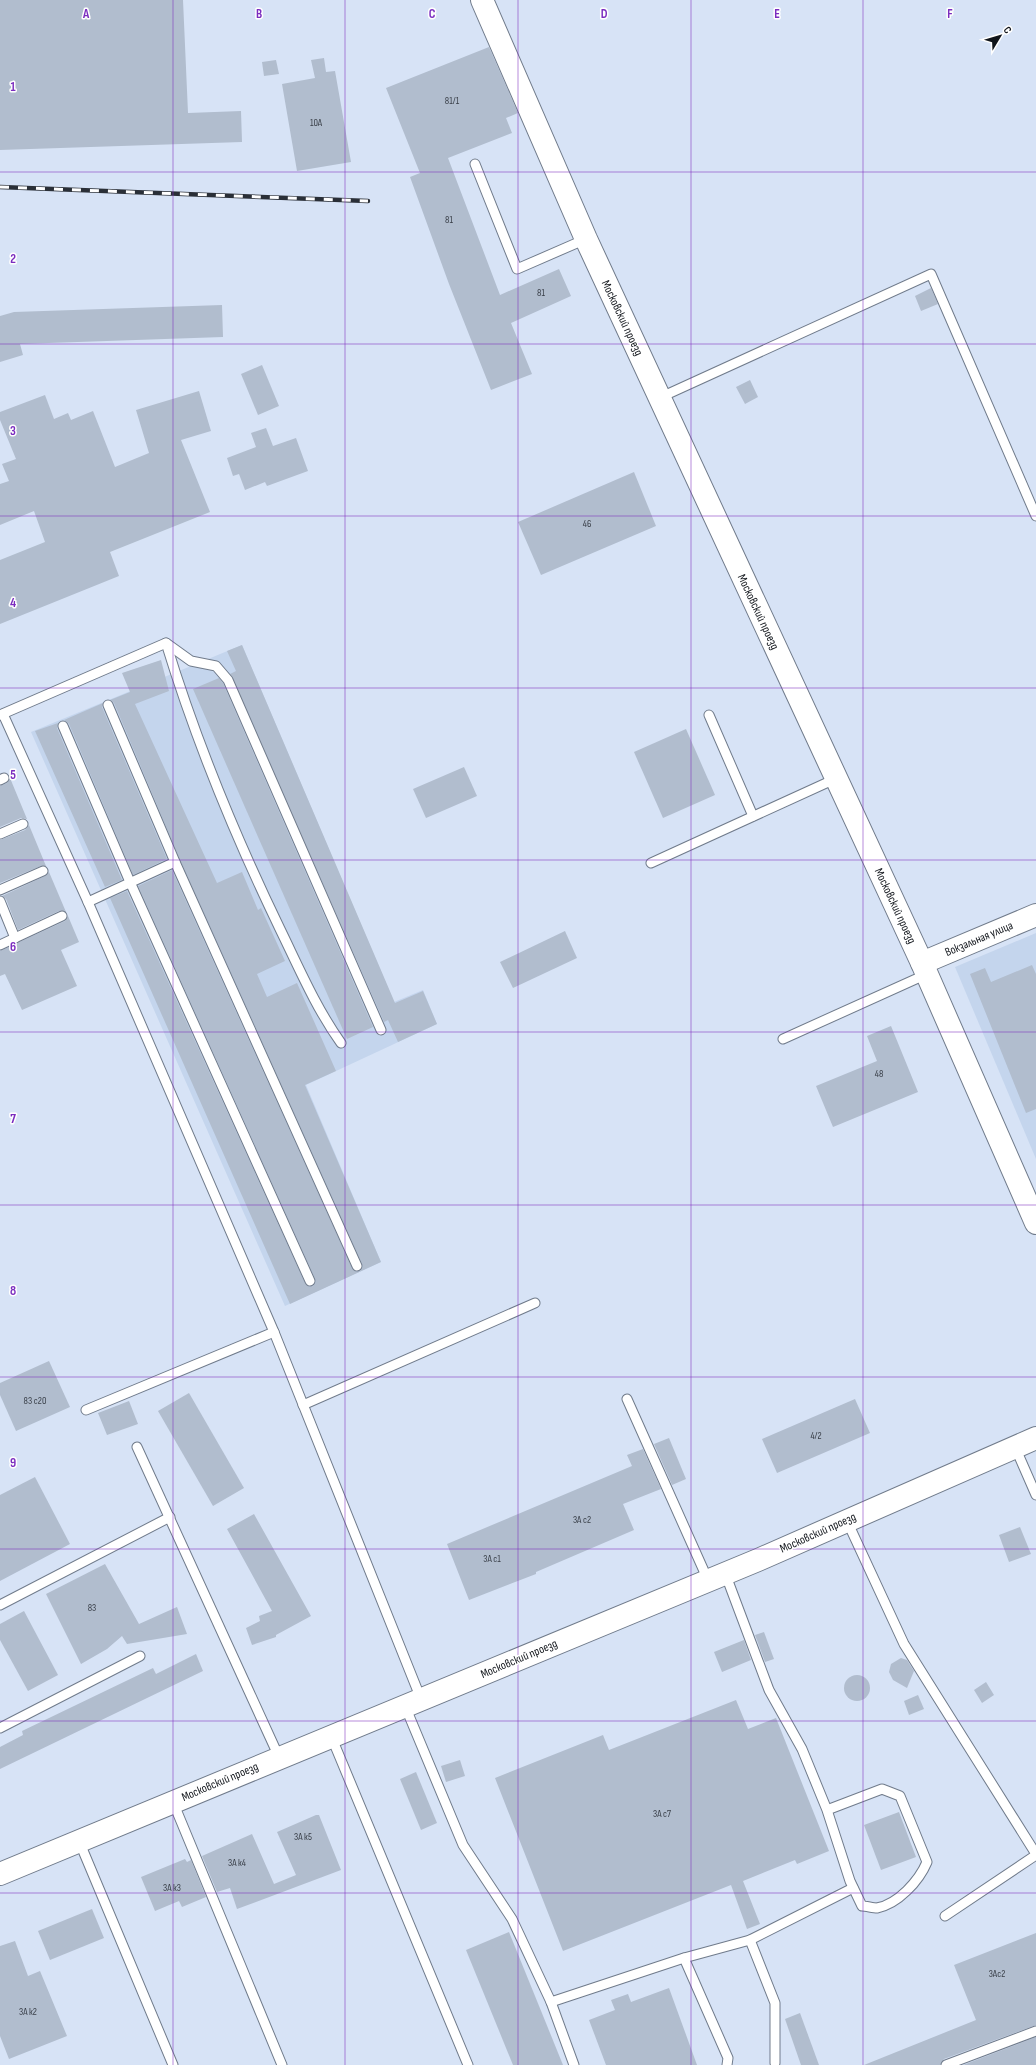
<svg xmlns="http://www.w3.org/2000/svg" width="1036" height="2065" font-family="'Sofia Sans Condensed',sans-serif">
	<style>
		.built { fill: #c4d5ed }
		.building { fill: #b1bdce }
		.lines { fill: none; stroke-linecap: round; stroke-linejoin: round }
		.service-casing { stroke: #707b8b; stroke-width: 11 }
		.tertiary-casing { stroke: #707b8b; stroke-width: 24 }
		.service { stroke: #fff; stroke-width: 9 }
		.tertiary { stroke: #fff; stroke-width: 22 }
		.rail-casing { stroke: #2a2f37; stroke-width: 4.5 }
		.rail { stroke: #fff; stroke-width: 3; stroke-dasharray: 9; stroke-linecap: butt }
		.grid { fill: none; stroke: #7b2cbf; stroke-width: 1; stroke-opacity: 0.55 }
		.labels { text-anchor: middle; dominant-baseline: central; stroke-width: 3; stroke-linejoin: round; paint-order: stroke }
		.number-label { font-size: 10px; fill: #383e47 }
		.street-label { font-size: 12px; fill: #10141a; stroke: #fff }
		.grid-label { font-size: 13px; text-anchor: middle; font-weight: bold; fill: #7b2cbf; stroke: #fff; stroke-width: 3; stroke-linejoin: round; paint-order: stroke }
	</style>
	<rect width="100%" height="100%" fill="#d7e3f6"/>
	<g class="built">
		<polygon points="242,645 394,1002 423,990 437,1024 306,1085 381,1262 285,1306 31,732"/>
		<polygon points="1036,933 1036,1159 955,967"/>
	</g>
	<g class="building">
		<polygon points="0,0 183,0 188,113 241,111 242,142 0,150"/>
		<polygon points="489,47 518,113 506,118 512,133 448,158 500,295 559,269 571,296 511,323 532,374 491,390 449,284 410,177 420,173 386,88"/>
		<polygon points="324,58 326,72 335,71 351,162 297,171 282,84 315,78 311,60"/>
		<polygon points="276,60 279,74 264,76 262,62"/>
		<polygon points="931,288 938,304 921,311 915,296"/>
		<polygon points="222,305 223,337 20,344 23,355 0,362 0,316 14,312"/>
		<polygon points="262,365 279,406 258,415 241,374"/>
		<polygon points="750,380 758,397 745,404 736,387"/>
		<polygon points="199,391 211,431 181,440 210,512 110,552 119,576 0,624 0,560 45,542 34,511 0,525 0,484 9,481 2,464 16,459 0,420 0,412 45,395 54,419 68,413 71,420 93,411 115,467 149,453 136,410"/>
		<polygon points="266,428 273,446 296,438 308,471 267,486 265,482 245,490 239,474 233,476 227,458 256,447 251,433"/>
		<polygon points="634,472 656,526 541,575 518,522"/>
		<polygon points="242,645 395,1003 423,991 437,1024 398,1042 388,1020 384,1022 230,674 236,671 227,651"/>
		<polygon points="161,660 169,691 135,704 217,883 242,872 258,910 261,908 285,961 257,974 267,997 297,983 336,1071 305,1085 381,1262 290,1304 110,898 127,891 305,1283 309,1287 313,1286 316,1282 315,1279 138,886 172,870 352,1268 356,1272 360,1271 363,1267 362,1264 180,860 114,703 110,700 130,692 122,673"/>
		<polygon points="219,678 223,683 373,1027 347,1039 193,689"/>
		<polygon points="103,703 102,707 167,859 133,875 69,724 64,720"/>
		<polygon points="58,723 57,728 122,880 105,887 35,731"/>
		<polygon points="686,729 715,795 663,818 634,752"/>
		<polygon points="464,767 477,796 426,818 413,789"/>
		<polygon points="10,778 27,819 21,818 0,827 0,786 7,783"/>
		<polygon points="29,825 46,866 41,866 0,883 0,840 25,830"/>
		<polygon points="49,872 66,912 59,911 18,930 6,899 2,896 45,876"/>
		<polygon points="68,916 79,942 61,950 77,986 22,1010 5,974 0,976 0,951 65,921"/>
		<polygon points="565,931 577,958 513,988 500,962"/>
		<polygon points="1032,965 1036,974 1036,1109 1026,1113 970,974 985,968 991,982"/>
		<polygon points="891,1026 918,1092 833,1127 816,1086 877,1061 867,1036"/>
		<polygon points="49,1361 70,1407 16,1431 0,1395 0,1383"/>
		<polygon points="189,1393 244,1488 213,1506 158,1411"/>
		<polygon points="855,1399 870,1433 777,1473 762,1439"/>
		<polygon points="129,1401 138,1424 107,1435 98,1413"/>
		<polygon points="669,1438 686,1479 672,1485 654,1444"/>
		<polygon points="643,1449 661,1489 623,1504 634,1530 536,1572 536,1574 469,1600 447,1544 632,1466 627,1455"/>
		<polygon points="35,1477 70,1544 0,1581 0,1495"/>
		<polygon points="254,1514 311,1616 276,1635 276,1637 252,1645 246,1628 260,1621 259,1616 272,1611 227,1529"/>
		<polygon points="1020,1527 1031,1554 1009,1562 999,1535"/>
		<polygon points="105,1564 139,1624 177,1607 187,1634 127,1644 122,1636 107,1649 81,1664 46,1594"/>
		<polygon points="24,1611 58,1675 28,1691 0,1640 0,1624"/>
		<polygon points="764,1632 774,1659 765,1662 755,1635"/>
		<polygon points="744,1640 751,1660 722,1672 714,1652"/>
		<polygon points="196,1654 203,1671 0,1769 0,1747 23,1735 22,1731 153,1668 156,1674"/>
		<polygon points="901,1658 907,1660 914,1671 907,1688 893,1680 889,1672 891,1664"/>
		<circle cx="857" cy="1688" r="13"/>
		<polygon points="986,1682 994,1695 982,1703 974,1690"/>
		<polygon points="918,1695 924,1709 909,1715 904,1701"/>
		<polygon points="736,1700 748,1729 776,1718 829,1851 797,1864 795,1860 743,1881 760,1924 747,1929 731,1885 563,1951 495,1778 603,1735 609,1750"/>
		<polygon points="460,1760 465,1776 446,1782 441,1766"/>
		<polygon points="416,1772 437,1823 421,1830 400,1779"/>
		<polygon points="899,1812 916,1857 881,1870 864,1825"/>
		<polygon points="316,1815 319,1815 341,1870 237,1909 230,1888 217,1892 202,1856 252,1834 274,1884 296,1875 277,1832"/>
		<polygon points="185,1859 187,1862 191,1860 206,1897 182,1907 179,1901 155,1911 141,1877"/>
		<polygon points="92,1909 104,1938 50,1960 38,1931"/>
		<polygon points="509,1932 563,2065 513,2065 466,1950"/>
		<polygon points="1036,1933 1036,2025 944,2059 940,2065 864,2065 976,2020 954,1965"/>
		<polygon points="15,1941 28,1976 40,1971 67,2036 9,2059 0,2036 0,1946"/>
		<polygon points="669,1988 697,2065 606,2065 589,2020 615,2010 611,2000 628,1994 631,2002"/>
		<polygon points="800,2013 819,2065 801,2065 785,2019"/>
		<polygon points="1036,2037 1036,2065 963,2065"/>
	</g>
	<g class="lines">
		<defs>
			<g id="service">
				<polyline points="475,164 517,269 586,239"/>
				<polyline points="659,398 931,274 1036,516"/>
				<path d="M 166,643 C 196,741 235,836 280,929 C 299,968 316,1008 341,1043"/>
				<polyline points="108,705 175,862 357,1266"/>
				<polyline points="3,714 88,902 274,1332 421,1699"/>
				<polyline points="0,715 166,643 191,661 216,666 228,680 381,1030"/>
				<polyline points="709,715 753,816"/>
				<polyline points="63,726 130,882 310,1281"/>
				<polyline points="0,780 4,778"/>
				<polyline points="0,834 23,824"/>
				<polyline points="651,863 835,779"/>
				<polyline points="0,890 43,871"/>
				<polyline points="0,901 15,938"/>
				<polyline points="88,902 175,862"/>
				<polyline points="0,945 62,916"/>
				<polyline points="783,1039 927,974"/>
				<polyline points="627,1399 708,1580"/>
				<polyline points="303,1405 535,1303"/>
				<polyline points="86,1410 274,1332"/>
				<polyline points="137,1447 279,1757"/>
				<polyline points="1015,1447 1036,1495"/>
				<polyline points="847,1521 904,1644 1036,1854"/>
				<path d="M 725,1573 L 769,1690 L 802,1749 L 827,1810 L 850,1881 L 862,1906 C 866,1906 873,1908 877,1908 C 898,1904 919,1881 927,1862 L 900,1796 L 882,1789 L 827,1810"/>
				<polyline points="0,1605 170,1517"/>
				<polyline points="405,1706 463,1845 512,1919 551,2002 574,2065"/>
				<polyline points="0,1728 140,1656"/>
				<polyline points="331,1736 468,2065"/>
				<polyline points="173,1802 282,2065"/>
				<polyline points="79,1841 173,2065"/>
				<polyline points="945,1916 1036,1855"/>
				<polyline points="750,1940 775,2003 775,2063"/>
				<polyline points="684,1958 728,2058 727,2065"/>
				<polyline points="551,2002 684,1958 750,1940 853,1888"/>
				<polyline points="946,2065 1036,2031"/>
			</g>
			<g id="tertiary">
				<polyline points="482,0 586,239 922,963 1036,1223"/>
				<polyline points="922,963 1036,915"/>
				<polyline points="0,1874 758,1560 1036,1438"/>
			</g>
		</defs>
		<use href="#service" class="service-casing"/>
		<use href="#tertiary" class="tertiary-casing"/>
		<use href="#service" class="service"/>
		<use href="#tertiary" class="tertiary"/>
		<defs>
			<polyline id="rail" points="0,187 368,201"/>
		</defs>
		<use href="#rail" class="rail-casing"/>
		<use href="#rail" class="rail"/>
	</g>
	<path class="grid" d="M 173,0 L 173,2065M 345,0 L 345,2065M 518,0 L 518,2065M 691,0 L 691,2065M 863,0 L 863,2065M 0,172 L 1036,172M 0,344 L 1036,344M 0,516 L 1036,516M 0,688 L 1036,688M 0,860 L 1036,860M 0,1032 L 1036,1032M 0,1205 L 1036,1205M 0,1377 L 1036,1377M 0,1549 L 1036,1549M 0,1721 L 1036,1721M 0,1893 L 1036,1893"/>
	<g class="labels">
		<g class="number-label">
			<text x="452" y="101">81/1</text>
			<text x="316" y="123">10А</text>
			<text x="449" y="220">81</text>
			<text x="541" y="293">81</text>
			<text x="587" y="524">46</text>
			<text x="879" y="1074">48</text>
			<text x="35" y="1401">83 с20</text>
			<text x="816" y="1436">4/2</text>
			<text x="582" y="1520">3А с2</text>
			<text x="492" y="1559">3А с1</text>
			<text x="92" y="1608">83</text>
			<text x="662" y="1814">3А с7</text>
			<text x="303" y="1837">3А к5</text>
			<text x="237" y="1863">3А к4</text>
			<text x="172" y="1888">3А к3</text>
			<text x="997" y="1974">3Ас2</text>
			<text x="28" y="2012">3А к2</text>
		</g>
		<g class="street-label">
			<text transform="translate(622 318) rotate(65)">Московский проезд</text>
			<text transform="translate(758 612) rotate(65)">Московский проезд</text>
			<text transform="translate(895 906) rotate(65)">Московский проезд</text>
			<text transform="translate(979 939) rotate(-23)">Вокзальная улица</text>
			<text transform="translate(818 1533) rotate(-24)">Московский проезд</text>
			<text transform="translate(519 1659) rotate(-23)">Московский проезд</text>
			<text transform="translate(220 1782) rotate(-23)">Московский проезд</text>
		</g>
	</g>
	<g class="grid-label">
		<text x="86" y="18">A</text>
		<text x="259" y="18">B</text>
		<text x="432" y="18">C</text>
		<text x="604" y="18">D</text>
		<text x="777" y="18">E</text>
		<text x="950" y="18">F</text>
		<text x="13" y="91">1</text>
		<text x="13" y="263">2</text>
		<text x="13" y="435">3</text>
		<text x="13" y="607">4</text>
		<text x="13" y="779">5</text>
		<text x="13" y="951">6</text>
		<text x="13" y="1123">7</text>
		<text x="13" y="1295">8</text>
		<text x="13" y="1467">9</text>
	</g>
	<g transform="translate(1000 36) rotate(52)" stroke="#ffffff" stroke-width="3" paint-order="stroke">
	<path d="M0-3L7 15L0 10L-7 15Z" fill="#10141a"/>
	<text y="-6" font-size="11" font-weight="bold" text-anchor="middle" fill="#10141a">С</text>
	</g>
</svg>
